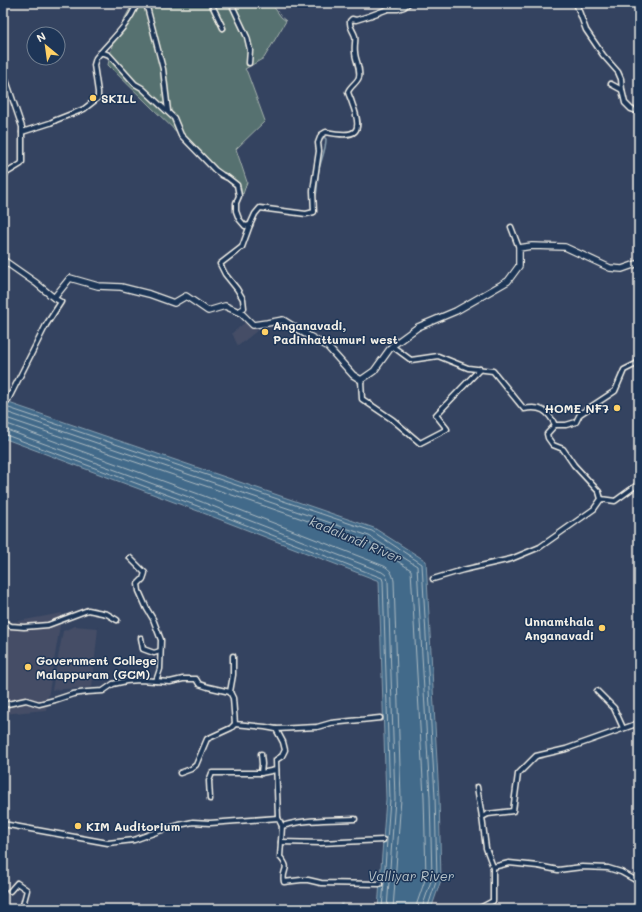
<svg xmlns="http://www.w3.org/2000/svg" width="642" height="912" font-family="Mali,sans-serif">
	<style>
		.built { fill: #444d66 }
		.green { fill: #56716f; stroke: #a5b1ac }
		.water { fill: #426a8a; stroke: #89a0b0 }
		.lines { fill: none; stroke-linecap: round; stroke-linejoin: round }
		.shore { stroke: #adbbc2; stroke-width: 1 }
		.stream { stroke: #89a0b0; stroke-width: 1.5 }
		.minor-casing { stroke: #f4f1e8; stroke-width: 7 }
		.secondary-casing { stroke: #f4f1e8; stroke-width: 8 }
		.minor { stroke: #1d3557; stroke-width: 4 }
		.secondary { stroke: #1d3557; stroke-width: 5.5 }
		.poi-dot { fill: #ffd166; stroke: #1d3557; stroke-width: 1.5 }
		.labels { text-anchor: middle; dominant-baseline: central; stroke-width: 3; stroke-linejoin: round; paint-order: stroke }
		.poi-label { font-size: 12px; font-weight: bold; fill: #f4f1e8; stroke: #1d3557; text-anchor: start }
		.water-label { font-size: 13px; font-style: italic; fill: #b6c2c7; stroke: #1d3557 }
	</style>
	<rect width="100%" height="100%" fill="#344360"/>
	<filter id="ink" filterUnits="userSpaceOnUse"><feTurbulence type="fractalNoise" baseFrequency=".025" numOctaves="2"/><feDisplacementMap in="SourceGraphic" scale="8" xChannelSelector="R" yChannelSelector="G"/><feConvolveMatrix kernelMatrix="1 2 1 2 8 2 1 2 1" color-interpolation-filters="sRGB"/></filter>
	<g filter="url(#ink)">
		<g class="built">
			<polygon points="247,321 258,330 238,346 232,333"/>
			<polygon points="62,613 46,710 3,714 3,624"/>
			<polygon points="75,626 98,628 92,687 52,690 63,631"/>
		</g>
		<polygon class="green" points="133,3 271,3 281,17 286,21 264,58 245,69 247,72 265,121 236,149 247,182 243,194 227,181 108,65 113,40"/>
		<polygon class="water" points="3,401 374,528 426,561 439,797 441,880 431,909 378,909 386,799 379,581 198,511 3,438"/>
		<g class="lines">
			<g class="shore">
				<polyline points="3,406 372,531 422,564 435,797 437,879 427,909"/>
				<polyline points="3,411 369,536 417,566 430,797 432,878 423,905 422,909"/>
				<polyline points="3,417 367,541 411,570 424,797 426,877 417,903 416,909"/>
				<path d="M 3,424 L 10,425 L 204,496 L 384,566 C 390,569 393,574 394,581 L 401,799 L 393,909"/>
				<polyline points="3,430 7,430 202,502 382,572 386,575 388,581 395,799 387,909"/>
				<polyline points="3,435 6,435 200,507 382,578 383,581 390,799 382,909"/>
			</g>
			<g class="stream">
				<path d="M 316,195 C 318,189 317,182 318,176 C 319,163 326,152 326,139 L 323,136"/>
				<polyline points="337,909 342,904"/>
			</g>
			<defs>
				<g id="minor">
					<polyline points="146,3 163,69 168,111 167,110"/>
					<polyline points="211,3 223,28"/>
					<polyline points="231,3 247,37 250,50 249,63"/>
					<polyline points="576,3 586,30 603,55 618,72 621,79 622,90 625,103 631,109 639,112"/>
					<polyline points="100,53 104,53 109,55 135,84 142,88 174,118 181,135 215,170 222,175 228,178 237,185 239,196 236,203 236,211 239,219 245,226 250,225"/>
					<polyline points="3,71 22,127 22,132"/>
					<polyline points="611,84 622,90"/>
					<path d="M 3,175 L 21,164 L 22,162 L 22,132 L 50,123 L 56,120 L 84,109 L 98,98 L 98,92 L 94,65 L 96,58 C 111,40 129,25 137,3"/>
					<polyline points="511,227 519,248"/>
					<path d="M 237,312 L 244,308 L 243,299 L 237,289 L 225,274 L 220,264 L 242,247 L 250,225 L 255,214 L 260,208 L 306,214 L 314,212 L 313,191 L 319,151 L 318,143 L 321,135 L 326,132 C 356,138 364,134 352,103 C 351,99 349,96 348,92 C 350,86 357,83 359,77 C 361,68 355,60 355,52 C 354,46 356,41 355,36 C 353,30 349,27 350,21 L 352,19 L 356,20 L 369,16 L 388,9 L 398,9 L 404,7 L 409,3"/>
					<path d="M 392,346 L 411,360 L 438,356 L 468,368 L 493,371 L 524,409 C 540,406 548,410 555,425 L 566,425 L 576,422 L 580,414 L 615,391 L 624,370 L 636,364 L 639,360"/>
					<polyline points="361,380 362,399 393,420 420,443 447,429 436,415 480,369"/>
					<polyline points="8,400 46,325 61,302 54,298"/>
					<polyline points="601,499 615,501 637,485 639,486"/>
					<polyline points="130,558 145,573 143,579 138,584 139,591 147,609 153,619 161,640 160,669 156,681"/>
					<polyline points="433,579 463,570 511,559 540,547 594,509 601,499 599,492 574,465 563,449 553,445 548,438 547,434 555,425"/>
					<polyline points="3,622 11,626 24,627 48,625 88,610 107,614 117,620"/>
					<polyline points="141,638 143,649 154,653 160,651"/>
					<polyline points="597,691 614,708 623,728"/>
					<polyline points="230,692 233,675 233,656"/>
					<path d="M 3,705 L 26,700 L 39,704 L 55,700 L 73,694 L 87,692 L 103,691 L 113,684 L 126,681 L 140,680 L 170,682 L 183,679 L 196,679 L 199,684 L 208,687 L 230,692 L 233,698 L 235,724 L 265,727 L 276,729 L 283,742 L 285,750 L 282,756 L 276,760 L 278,818 L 282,826 L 280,857 C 292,870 281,869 284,882 L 301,880 L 308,880 L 321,883 L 380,884"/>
					<polyline points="276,729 317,727 331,723 380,718"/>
					<polyline points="261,754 262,764 261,773"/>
					<polyline points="180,773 191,769 196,765 207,739 231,728 235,724"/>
					<polyline points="477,787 482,817"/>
					<polyline points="210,799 209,781 212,773 261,773 276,770"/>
					<polyline points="3,824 108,843 134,840 159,831 179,825 193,822 210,823 278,818"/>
					<path d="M 282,826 C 306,819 331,820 355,819"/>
					<polyline points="281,842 321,843 383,840"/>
					<polyline points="493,867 486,848 482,817 488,814 513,811 518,774 536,756 566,749 639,723"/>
					<polyline points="10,891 17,883 27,890 22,909"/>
					<polyline points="478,909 493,901 493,867 509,863 538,866 558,870 582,867 608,868 621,872 639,882"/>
				</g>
				<polyline id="secondary" points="3,260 36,283 54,298 70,278 98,286 121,287 149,294 174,303 186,296 208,311 225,306 241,313 253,325 267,323 283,320 307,335 327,346 353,375 361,380 374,371 392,346 418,327 456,311 508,281 519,266 519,248 532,246 565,247 610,268 622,269 639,263"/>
			</defs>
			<use href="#minor" class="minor-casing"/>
			<use href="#secondary" class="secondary-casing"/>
			<use href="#minor" class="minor"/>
			<use href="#secondary" class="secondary"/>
		</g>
	</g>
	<g class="poi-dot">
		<circle cx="93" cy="98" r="4"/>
		<circle cx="265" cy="332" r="4"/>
		<circle cx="617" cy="408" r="4"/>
		<circle cx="602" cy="628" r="4"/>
		<circle cx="28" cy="667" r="4"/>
		<circle cx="78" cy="826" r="4"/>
	</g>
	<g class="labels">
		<g class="poi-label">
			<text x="101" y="98">SKILL</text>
			<text x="273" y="325">Anganavadi,<tspan x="273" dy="14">Padinhattumuri west</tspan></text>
			<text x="609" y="408" text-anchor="end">HOME NF7</text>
			<text x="594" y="621" text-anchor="end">Unnamthala<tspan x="594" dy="14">Anganavadi</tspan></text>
			<text x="36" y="660">Government College<tspan x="36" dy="14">Malappuram (GCM)</tspan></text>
			<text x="86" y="826">KIM Auditorium</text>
		</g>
		<g class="water-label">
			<text transform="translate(356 539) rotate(23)">kadalundi River</text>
			<text x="411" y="875">Valliyar River</text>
		</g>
	</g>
	<rect width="642" height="912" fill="none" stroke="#1d3557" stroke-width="16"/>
	<rect x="8" y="8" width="626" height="896" fill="none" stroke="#f4f1e8" stroke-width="1.5" filter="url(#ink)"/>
	<g transform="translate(46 46) rotate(331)"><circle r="19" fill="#1d3557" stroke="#738091"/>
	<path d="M0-3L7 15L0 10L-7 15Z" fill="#ffd166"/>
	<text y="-6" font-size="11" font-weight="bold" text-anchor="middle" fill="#f4f1e8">N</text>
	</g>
</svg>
